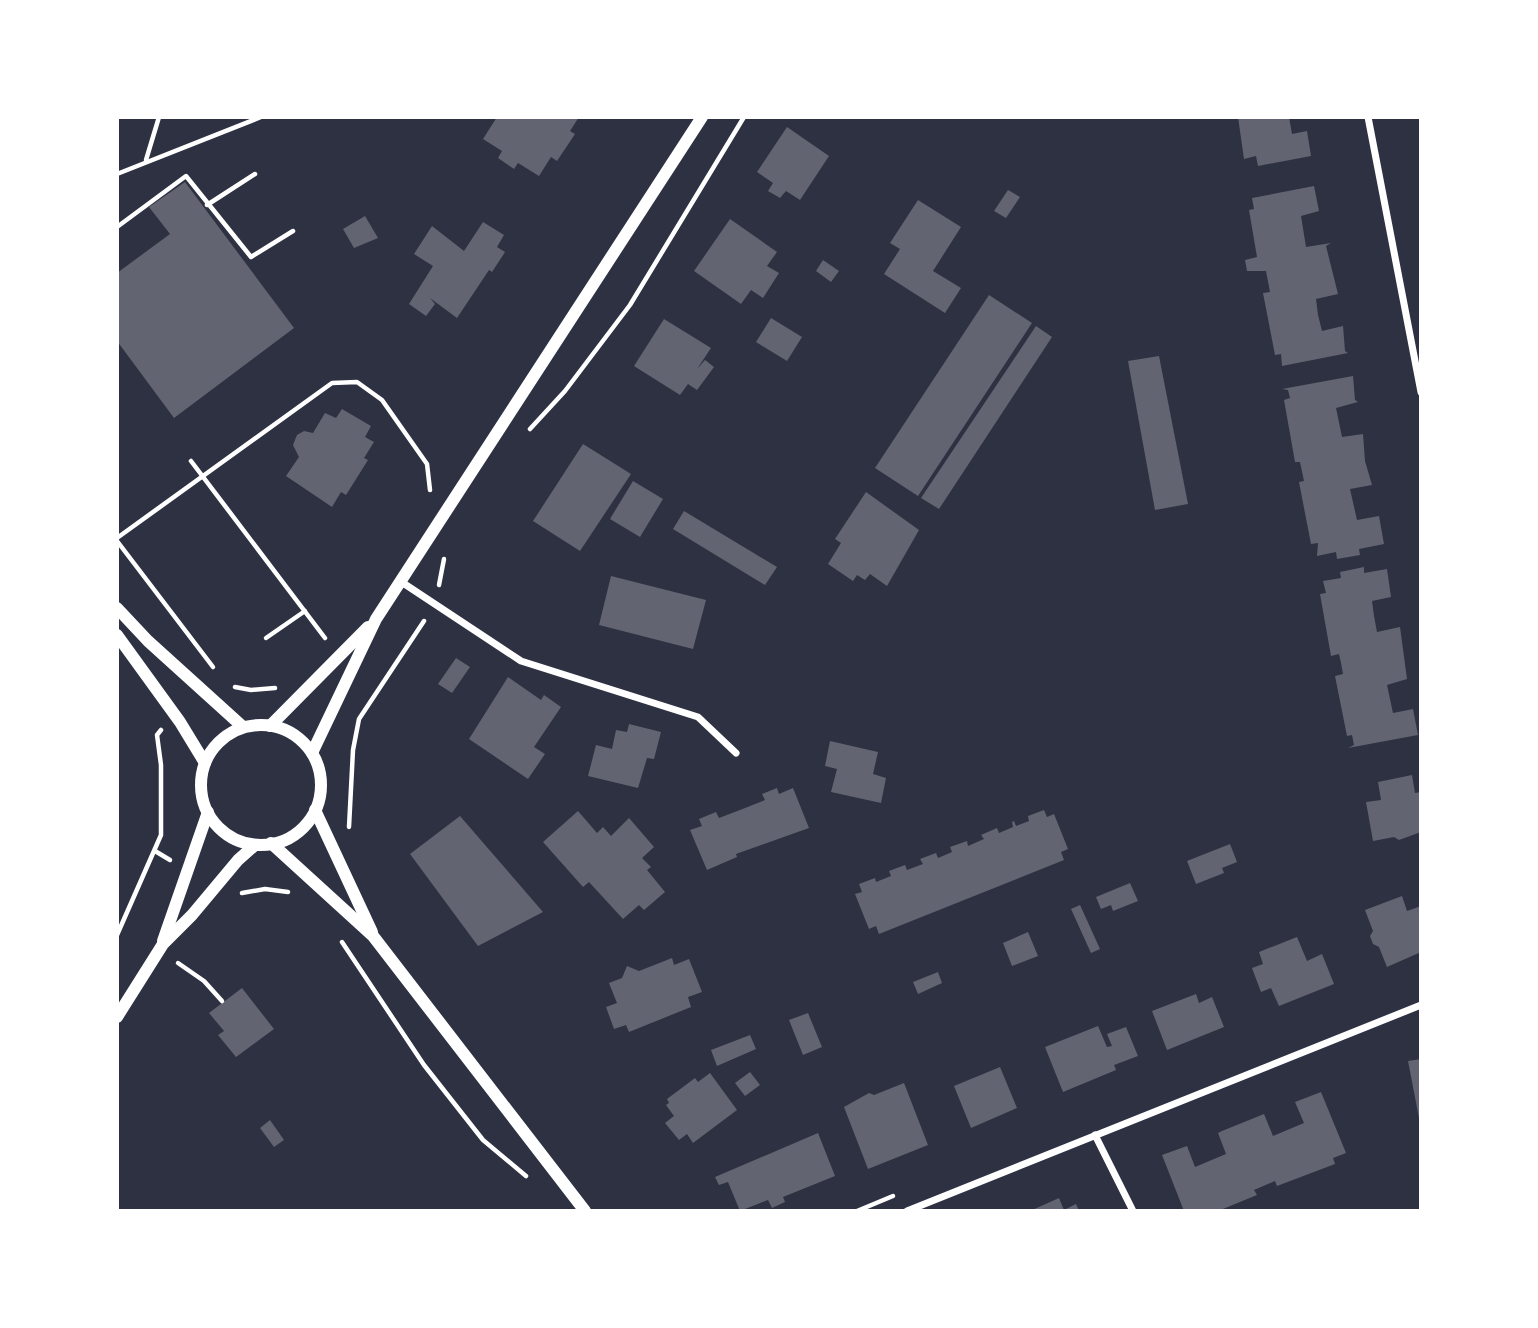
<svg xmlns="http://www.w3.org/2000/svg" width="1538" height="1328" font-family="'Alegreya Sans',sans-serif">
	<style>
		.building { fill: #626471 }
		.lines { fill: none; stroke-linecap: round; stroke-linejoin: round }
		.path { stroke: #fff; stroke-width: 4.5 }
		.minor { stroke: #fff; stroke-width: 7 }
		.tertiary { stroke: #fff; stroke-width: 12 }
	</style>
	<rect width="100%" height="100%" fill="#2d3142"/>
	<g class="building">
		<polygon points="497,117 579,117 570,131 575,134 557,161 551,157 539,176 518,163 514,169 498,158 502,151 483,139"/>
		<polygon points="1238,117 1289,117 1292,134 1307,131 1311,156 1258,166 1256,156 1244,159"/>
		<polygon points="787,127 829,156 800,200 786,191 780,198 768,191 773,183 757,172"/>
		<polygon points="185,182 294,328 174,418 117,341 117,273 170,234 149,207"/>
		<polygon points="1314,186 1319,211 1301,216 1306,247 1331,243 1326,246 1338,294 1316,299 1318,315 1322,331 1343,326 1345,351 1348,353 1282,366 1281,354 1275,355 1263,293 1270,292 1266,271 1247,271 1245,260 1257,257 1249,210 1254,209 1252,198"/>
		<polygon points="1008,190 1020,197 1006,218 994,211"/>
		<polygon points="918,200 961,227 933,271 961,288 945,313 884,274 900,249 890,243"/>
		<polygon points="365,216 378,238 354,248 343,229"/>
		<polygon points="730,219 777,252 767,266 779,273 763,298 751,290 741,304 694,271"/>
		<polygon points="483,222 504,235 497,247 505,252 492,272 489,270 457,318 430,298 435,304 426,316 409,304 433,266 414,254 432,226 464,251"/>
		<polygon points="823,260 839,271 831,282 816,271"/>
		<polygon points="989,295 1032,323 918,496 875,468"/>
		<polygon points="771,318 802,337 787,361 756,342"/>
		<polygon points="664,319 711,348 697,369 705,360 714,367 697,390 688,384 680,395 634,366"/>
		<polygon points="1036,326 1052,337 939,509 921,498"/>
		<polygon points="1159,356 1188,504 1155,510 1128,361"/>
		<polygon points="1353,376 1355,400 1358,402 1336,408 1342,437 1363,434 1365,461 1372,485 1350,489 1357,520 1379,516 1384,544 1359,549 1360,555 1337,559 1336,552 1317,556 1318,543 1311,544 1299,482 1304,481 1300,462 1295,462 1284,400 1290,398 1288,390 1282,389"/>
		<polygon points="342,409 371,426 365,437 374,442 364,458 368,460 346,495 341,492 332,507 286,476 299,457 293,445 297,435 304,431 313,433 325,413 336,418"/>
		<polygon points="583,444 631,474 580,551 533,521"/>
		<polygon points="633,481 663,499 640,537 610,519"/>
		<polygon points="866,492 919,530 887,586 870,574 865,580 857,575 853,581 828,564 841,543 835,539"/>
		<polygon points="684,511 777,567 765,585 673,529"/>
		<polygon points="1364,567 1364,573 1387,569 1391,597 1372,601 1374,616 1377,632 1400,627 1407,679 1387,685 1393,713 1413,709 1418,735 1348,748 1354,745 1352,735 1347,736 1335,676 1343,674 1341,663 1339,654 1331,656 1320,594 1326,593 1323,581 1341,578 1340,572"/>
		<polygon points="611,576 706,600 693,649 599,625"/>
		<polygon points="456,658 470,667 452,693 438,684"/>
		<polygon points="508,677 541,700 544,695 561,707 534,747 545,754 528,779 469,739"/>
		<polygon points="629,724 661,732 654,759 647,758 638,788 588,776 596,745 612,749 616,730 627,732"/>
		<polygon points="830,741 878,752 873,774 886,778 881,803 831,792 837,769 825,766"/>
		<polygon points="1412,775 1415,793 1421,792 1421,832 1399,840 1394,837 1373,841 1366,802 1381,800 1378,782"/>
		<polygon points="777,788 779,794 793,788 809,828 736,854 737,857 707,870 690,830 702,826 699,819 716,812 719,818 740,810 765,800 762,794"/>
		<polygon points="1044,810 1047,817 1054,814 1068,849 1061,852 1064,860 879,934 876,926 869,929 855,894 862,892 859,884 875,878 876,882 891,876 889,871 905,865 907,870 923,864 920,859 936,853 938,858 952,852 950,847 967,841 968,846 984,839 981,835 997,828 999,833 1013,827 1012,822 1014,821 1016,826 1029,821 1028,816"/>
		<polygon points="578,811 597,833 603,827 611,836 629,818 654,847 642,858 651,867 647,870 665,892 644,910 639,905 623,919 589,882 583,887 543,842"/>
		<polygon points="460,816 543,912 478,946 410,854"/>
		<polygon points="1230,844 1237,862 1222,868 1224,873 1196,884 1187,861"/>
		<polygon points="1130,883 1138,901 1113,911 1111,905 1101,909 1096,897"/>
		<polygon points="1402,896 1407,911 1421,906 1421,952 1387,967 1379,947 1373,944 1370,936 1373,931 1365,910"/>
		<polygon points="1080,905 1100,949 1091,953 1071,909"/>
		<polygon points="1028,932 1038,956 1012,966 1003,943"/>
		<polygon points="1297,937 1307,961 1322,954 1334,984 1279,1006 1271,988 1261,992 1252,968 1263,964 1259,952"/>
		<polygon points="672,958 674,965 689,959 702,992 688,997 691,1007 629,1032 626,1025 614,1029 606,1007 617,1003 609,983 622,978 627,966 639,971"/>
		<polygon points="938,972 942,983 918,994 913,982"/>
		<polygon points="242,988 274,1029 236,1057 218,1035 224,1031 209,1013"/>
		<polygon points="1196,994 1199,1003 1212,997 1224,1027 1167,1050 1152,1011"/>
		<polygon points="808,1013 822,1047 803,1055 789,1020"/>
		<polygon points="1098,1026 1107,1047 1112,1046 1107,1034 1126,1027 1138,1056 1114,1065 1116,1070 1063,1092 1045,1047"/>
		<polygon points="750,1035 756,1049 717,1066 711,1050"/>
		<polygon points="1421,1059 1421,1118 1419,1118 1408,1061"/>
		<polygon points="1000,1067 1017,1108 971,1128 954,1086"/>
		<polygon points="750,1072 760,1085 745,1096 735,1083"/>
		<polygon points="710,1073 737,1110 693,1143 687,1134 679,1140 665,1123 674,1116 666,1105 669,1103 667,1099 695,1078 698,1082"/>
		<polygon points="904,1083 928,1145 868,1169 844,1107 869,1093 874,1095"/>
		<polygon points="1321,1092 1346,1153 1333,1158 1335,1164 1277,1186 1275,1181 1254,1190 1257,1195 1218,1211 1184,1211 1162,1155 1187,1146 1195,1167 1226,1154 1218,1133 1222,1131 1264,1114 1273,1136 1304,1123 1295,1102"/>
		<polygon points="270,1120 284,1140 274,1147 260,1128"/>
		<polygon points="818,1133 835,1176 783,1197 785,1202 772,1208 768,1200 740,1211 728,1182 719,1185 715,1177"/>
		<polygon points="1059,1198 1064,1210 1076,1204 1079,1211 1030,1211"/>
	</g>
	<g class="lines">
		<g class="path">
			<polyline points="146,160 159,117"/>
			<polyline points="117,174 261,117"/>
			<polyline points="207,205 255,174"/>
			<polyline points="117,227 186,176 251,257 293,231"/>
			<polyline points="530,429 565,391 630,305 744,117"/>
			<polyline points="191,461 325,638"/>
			<polyline points="117,538 332,383 357,382 382,400 427,464 430,490"/>
			<polyline points="117,541 213,667"/>
			<polyline points="439,585 444,559"/>
			<polyline points="266,638 305,611"/>
			<polyline points="235,687 251,690 275,688"/>
			<polyline points="349,827 353,750 359,719 424,621"/>
			<polyline points="155,851 170,860"/>
			<polyline points="242,893 265,889 288,892"/>
			<polyline points="117,935 161,835 161,765 157,735 161,730"/>
			<polyline points="342,942 424,1065 483,1140 526,1176"/>
			<polyline points="178,963 204,981 222,1001"/>
			<polyline points="857,1211 893,1196"/>
		</g>
		<g class="minor">
			<polyline points="1368,117 1421,392"/>
			<polyline points="400,581 521,661 698,717 736,753"/>
			<polyline points="1095,1135 1133,1211"/>
			<polyline points="907,1211 1421,1005"/>
		</g>
		<g class="tertiary">
			<polyline points="117,608 148,641 243,727"/>
			<polyline points="117,635 180,722 205,763"/>
			<circle cx="261" cy="785" r="60"/>
			<polyline points="270,726 368,627"/>
			<polyline points="312,753 376,619 702,117"/>
			<polyline points="315,810 372,932"/>
			<polyline points="271,843 373,936 585,1211"/>
			<polyline points="163,941 208,812"/>
			<polyline points="117,1017 163,944 192,915 238,860 255,845"/>
		</g>
	</g>
	<rect width="1538" height="1328" fill="none" stroke="#ffffff" stroke-width="238"/>
</svg>
